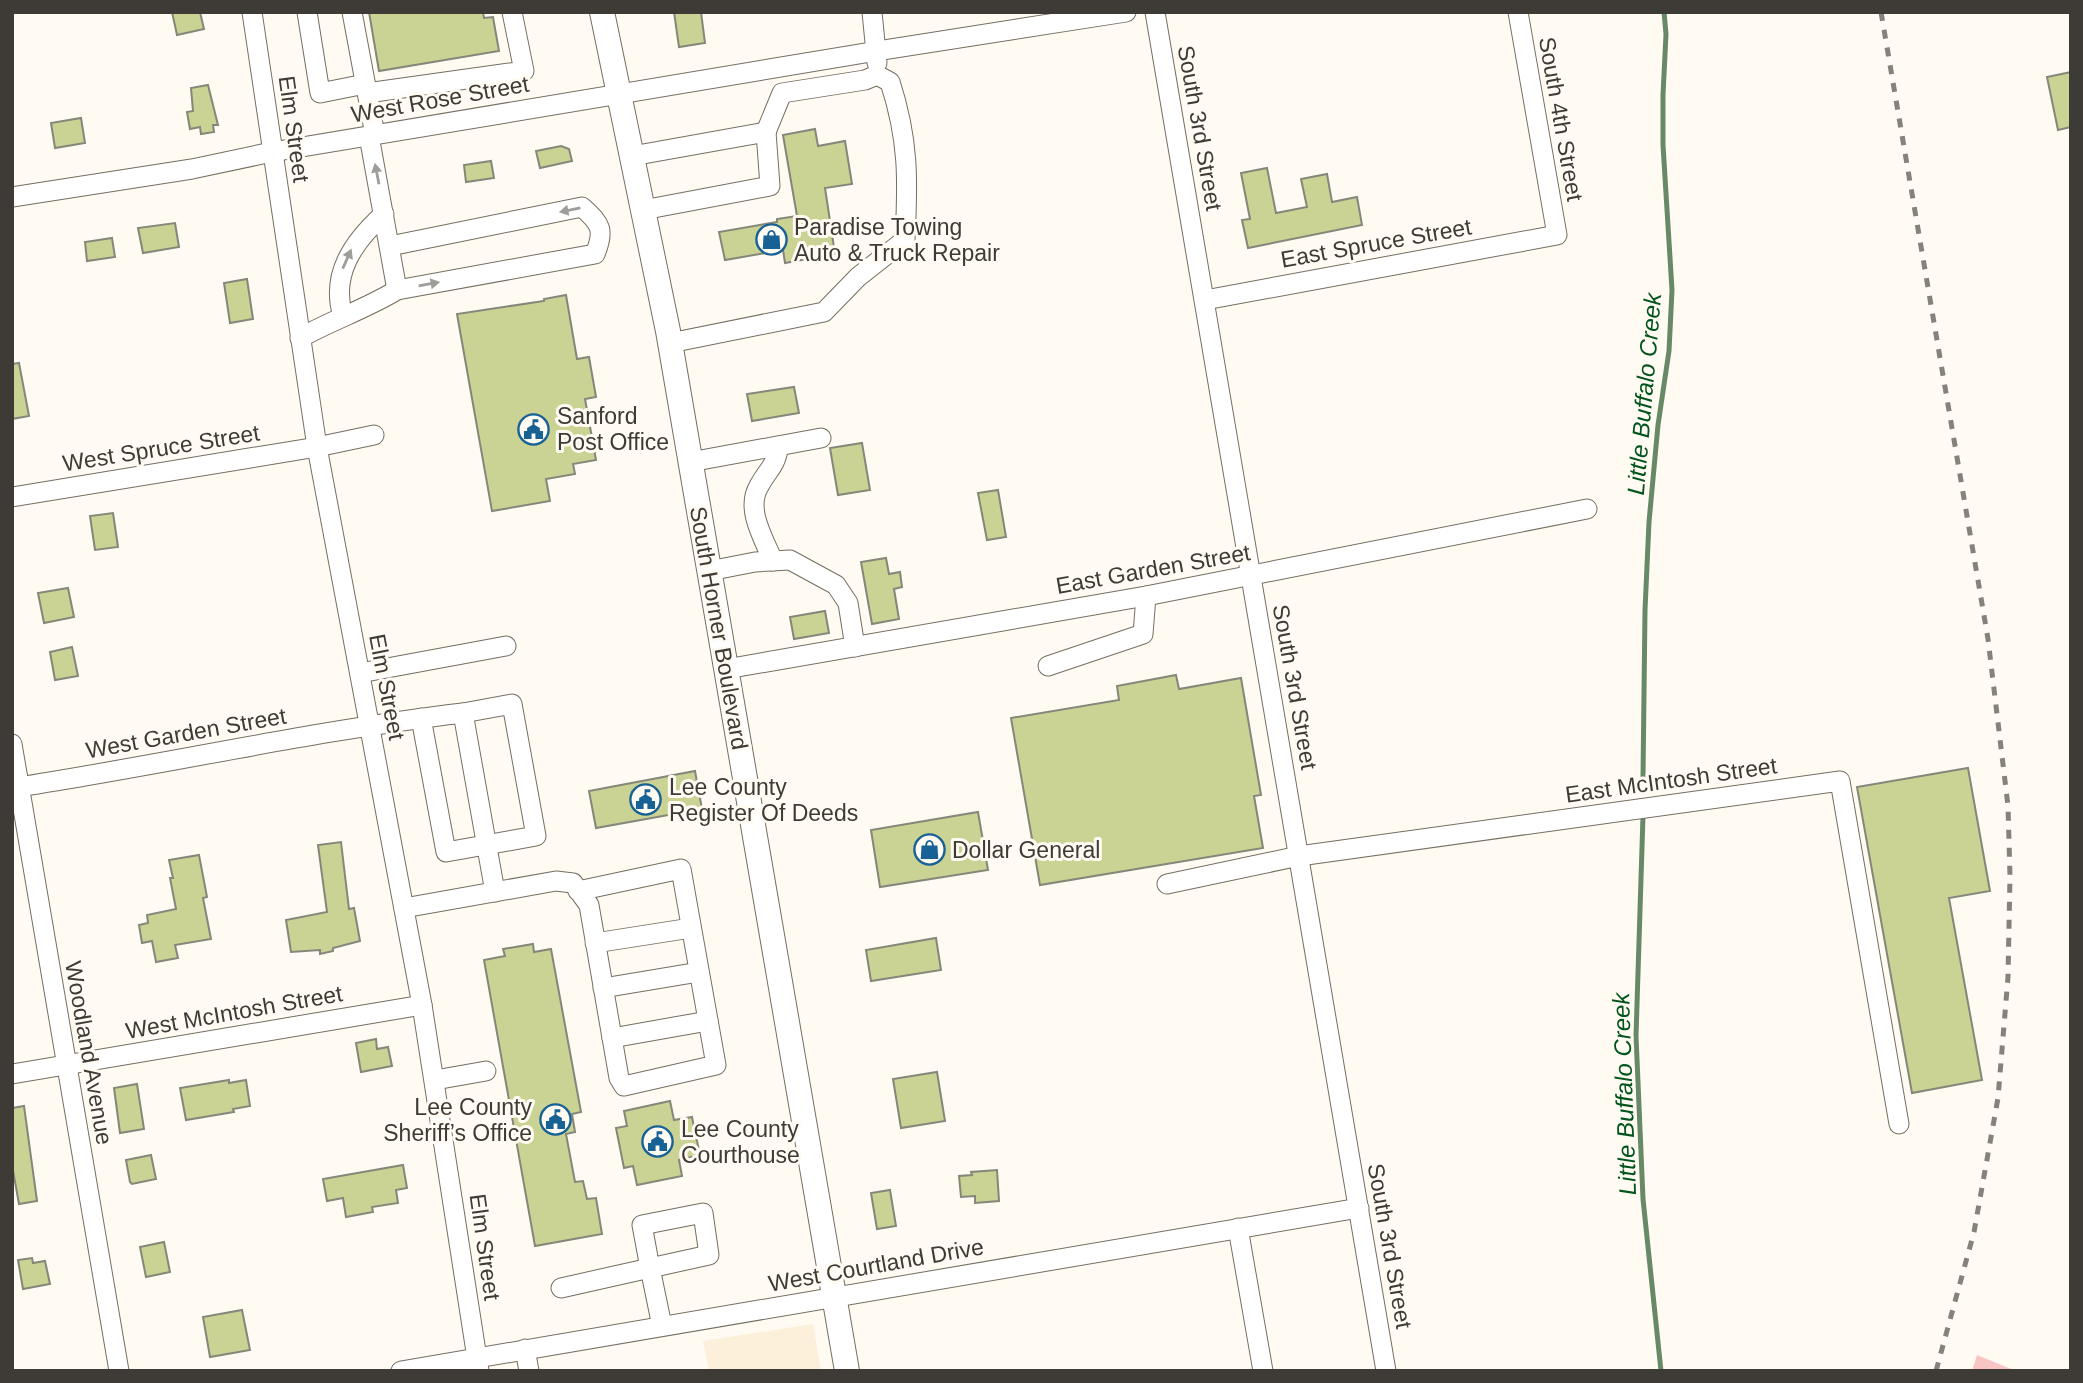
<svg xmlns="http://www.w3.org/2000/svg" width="2083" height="1383" font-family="Helvetica,sans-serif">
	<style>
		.built { fill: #fcf0db }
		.green { fill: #f8c5c5 }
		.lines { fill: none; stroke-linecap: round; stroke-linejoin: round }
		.stream { stroke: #678968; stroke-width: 5 }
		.building { fill: #cad393; stroke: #85877a; stroke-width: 2 }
		.minor-casing { stroke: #756e62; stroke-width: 21 }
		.major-casing { stroke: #756e62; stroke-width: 26 }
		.minor { stroke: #fff; stroke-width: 19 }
		.major { stroke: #fff; stroke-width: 24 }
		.rail { stroke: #85817b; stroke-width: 5; stroke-dasharray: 9 9; stroke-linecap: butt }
		.oneway { fill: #9e9d9a }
		.labels { text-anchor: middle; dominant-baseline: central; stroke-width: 6; stroke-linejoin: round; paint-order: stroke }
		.street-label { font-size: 23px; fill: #3e3b36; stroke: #fffaf2 }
		.poi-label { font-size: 23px; fill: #3e3b36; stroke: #fffaf2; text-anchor: start }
		.water-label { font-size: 24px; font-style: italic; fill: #00541c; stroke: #fffaf2 }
	</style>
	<rect width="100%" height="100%" fill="#fffaf2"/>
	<polygon class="built" points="813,1324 821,1371 709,1371 703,1341"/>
	<polygon class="green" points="1977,1355 2016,1371 1972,1371"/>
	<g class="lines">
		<g class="stream">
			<polyline points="1643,778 1645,610 1649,522 1658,425 1669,351 1672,290 1663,145 1663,95 1666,34 1664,12"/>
			<polyline points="1643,816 1636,1036 1643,1199 1661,1371"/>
		</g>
	</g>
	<g class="building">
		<polygon points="172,12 200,12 204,29 177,35"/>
		<polygon points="369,12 483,12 484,18 493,17 499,51 379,71"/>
		<polygon points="674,12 701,12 705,43 679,47"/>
		<polygon points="2071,72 2071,127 2058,130 2047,77"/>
		<polygon points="208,85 218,125 213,125 214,132 201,134 200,127 190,129 187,112 193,111 191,88"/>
		<polygon points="81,118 85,143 55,148 51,123"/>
		<polygon points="815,129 818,146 845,141 852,184 825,188 835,254 785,263 783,250 725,260 719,232 777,222 777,219 797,216 783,135"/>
		<polygon points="561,146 569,149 572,161 540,168 536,151"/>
		<polygon points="491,161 494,178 466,182 464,165"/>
		<polygon points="1267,168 1276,213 1307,207 1301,179 1327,174 1332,202 1357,197 1362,225 1248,248 1242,220 1250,219 1241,173"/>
		<polygon points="175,223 179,247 143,253 138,228"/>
		<polygon points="112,238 115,257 87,261 85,242"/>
		<polygon points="247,279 253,319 230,323 224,283"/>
		<polygon points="566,295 577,359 589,357 596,397 585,399 596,460 573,464 575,474 546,479 550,501 492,511 457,314 544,301 544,299"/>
		<polygon points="19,363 29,416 12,419 12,364"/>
		<polygon points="794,387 799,413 752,421 747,394"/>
		<polygon points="862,443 870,490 838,495 830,448"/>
		<polygon points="998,490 1006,537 987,540 978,493"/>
		<polygon points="113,513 118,547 95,550 90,516"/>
		<polygon points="886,558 889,574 900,572 902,587 894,589 899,619 872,624 861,562"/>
		<polygon points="68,588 74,617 44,623 38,593"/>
		<polygon points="825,611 829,633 794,639 790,617"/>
		<polygon points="72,647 78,676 55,680 50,652"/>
		<polygon points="1176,675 1179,689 1241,678 1261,795 1254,796 1263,848 1040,885 1011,718 1119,700 1117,686"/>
		<polygon points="1968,768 1990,891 1949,898 1982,1080 1912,1093 1857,787"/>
		<polygon points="695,771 702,809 596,828 589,791"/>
		<polygon points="978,812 988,870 880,887 871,830"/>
		<polygon points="341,842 349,909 354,908 360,941 333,948 333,951 320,954 320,950 291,952 286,920 327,912 318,845"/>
		<polygon points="199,855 207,897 203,898 211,939 175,945 178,958 156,962 152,941 142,943 139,925 148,923 147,915 176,909 170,878 173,878 169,860"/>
		<polygon points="936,938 941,970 871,981 866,950"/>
		<polygon points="533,944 534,952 551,949 581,1112 572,1114 575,1132 566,1134 575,1182 583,1181 587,1199 596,1198 602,1234 535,1246 484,960 505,956 503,949"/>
		<polygon points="376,1039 377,1049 388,1047 392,1066 361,1072 356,1043"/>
		<polygon points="937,1072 945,1121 901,1128 893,1079"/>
		<polygon points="229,1080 229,1083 246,1080 250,1106 233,1109 234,1112 186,1120 180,1088"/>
		<polygon points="137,1084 144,1129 120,1133 114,1088"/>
		<polygon points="670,1101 674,1120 692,1117 700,1155 679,1160 682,1176 637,1185 633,1166 624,1168 616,1128 627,1126 624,1111"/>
		<polygon points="24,1106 37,1201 19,1204 12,1165 12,1108"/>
		<polygon points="151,1155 156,1179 132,1184 130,1182 126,1160"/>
		<polygon points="403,1165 407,1188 396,1190 398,1203 372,1207 373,1212 346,1217 343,1198 327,1201 323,1179"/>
		<polygon points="997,1170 999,1201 975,1203 975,1196 961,1197 959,1176 972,1175 971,1172"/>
		<polygon points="890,1190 896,1226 877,1229 871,1193"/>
		<polygon points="164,1242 170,1272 146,1277 140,1247"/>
		<polygon points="32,1258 33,1263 45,1261 50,1284 23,1289 18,1260"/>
		<polygon points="242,1310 250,1350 210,1357 203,1317"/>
	</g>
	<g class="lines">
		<defs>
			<g id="minor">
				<polyline points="252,12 317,447 422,1005 479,1371"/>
				<polyline points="307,12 320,93 365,84"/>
				<polyline points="352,12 375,135"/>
				<polyline points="872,12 877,63"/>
				<polyline points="1155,12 1386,1371"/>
				<polyline points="367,93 524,71 512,12"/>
				<polyline points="369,136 397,290"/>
				<polyline points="632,156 766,132 770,186 643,210"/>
				<polyline points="12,197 192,169 272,152 877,51 1126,12"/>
				<polyline points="1205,300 1557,235 1518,12"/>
				<path d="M 343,316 C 330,274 354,241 384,214"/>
				<path d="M 300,338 C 332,320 366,309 397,290 L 595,254 C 605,230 601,224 582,207 L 390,246"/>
				<path d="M 670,343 L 824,312 L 858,277 L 905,240 C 908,181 909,140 890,82 L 877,75 L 865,80 L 782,93 L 766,132"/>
				<polyline points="690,462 821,438"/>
				<polyline points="12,497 317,447 374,435"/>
				<path d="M 773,561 C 764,539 745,509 759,486 C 769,467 774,470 779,446"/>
				<polyline points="709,571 755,562 790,560 836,585 848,603 855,647"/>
				<polyline points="1048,666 1143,634 1146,596"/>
				<polyline points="726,669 1146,596 1587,509"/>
				<polyline points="360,673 506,646"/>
				<polyline points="421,718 446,852 536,836 512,704 463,713"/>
				<polyline points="12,744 119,1371"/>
				<path d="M 12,788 C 163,765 311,731 463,713 L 495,892"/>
				<polyline points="1167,884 1299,856 1840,781 1899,1124"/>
				<polyline points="404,908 556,881 573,883 589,905 619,1078 624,1086 716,1065 681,869 578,891"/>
				<polyline points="595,943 691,928"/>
				<polyline points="603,988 699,972"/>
				<polyline points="612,1038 708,1021"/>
				<polyline points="12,1074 422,1005"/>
				<polyline points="435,1080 486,1071"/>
				<polygon points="703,1213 709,1255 650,1268 642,1225"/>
				<polyline points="1238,1228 1263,1371"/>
				<polyline points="561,1288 650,1268 662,1326"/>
				<polyline points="525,1349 529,1371"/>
				<polyline points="401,1371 1359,1208"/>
			</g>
			<polyline id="major" points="602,12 668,331 847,1371"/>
		</defs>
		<use href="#minor" class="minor-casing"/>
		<use href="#major" class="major-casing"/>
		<use href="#minor" class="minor"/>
		<use href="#major" class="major"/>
		<polyline class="rail" points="1881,12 1988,639 2008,806 2010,876 2008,977 1998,1098 1974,1232 1936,1371"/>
	</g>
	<defs><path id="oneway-solid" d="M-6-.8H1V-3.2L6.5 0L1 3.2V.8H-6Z" transform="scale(1.75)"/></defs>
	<g class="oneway">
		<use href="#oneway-solid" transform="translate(377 174) rotate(-101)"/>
		<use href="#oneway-solid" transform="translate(570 210) rotate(169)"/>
		<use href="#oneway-solid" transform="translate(347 259) rotate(-66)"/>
		<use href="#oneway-solid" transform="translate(429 284) rotate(-10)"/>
	</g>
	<defs>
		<symbol id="shop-ring" viewBox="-11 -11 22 22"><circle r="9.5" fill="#fffaf2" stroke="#186195" stroke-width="1.5"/><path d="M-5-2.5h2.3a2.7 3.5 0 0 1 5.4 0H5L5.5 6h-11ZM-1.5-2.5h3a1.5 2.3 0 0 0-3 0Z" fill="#186195"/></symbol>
		<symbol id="civic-ring" viewBox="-11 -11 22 22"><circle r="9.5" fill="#fffaf2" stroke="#186195" stroke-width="1.5"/><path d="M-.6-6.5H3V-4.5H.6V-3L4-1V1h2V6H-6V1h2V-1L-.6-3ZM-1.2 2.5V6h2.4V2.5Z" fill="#186195"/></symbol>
	</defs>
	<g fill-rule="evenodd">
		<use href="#shop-ring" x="754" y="222" width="35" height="35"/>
		<use href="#civic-ring" x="516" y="412" width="35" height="35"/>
		<use href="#civic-ring" x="628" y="782" width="35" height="35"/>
		<use href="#shop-ring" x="912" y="832" width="35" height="35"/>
		<use href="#civic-ring" x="538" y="1102" width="35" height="35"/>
		<use href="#civic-ring" x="640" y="1124" width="35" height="35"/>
	</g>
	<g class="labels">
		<g class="street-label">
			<text transform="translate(440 99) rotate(-10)">West Rose Street</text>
			<text transform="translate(1561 119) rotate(80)">South 4th Street</text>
			<text transform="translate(1200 128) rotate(80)">South 3rd Street</text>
			<text transform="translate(294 129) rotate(82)">Elm Street</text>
			<text transform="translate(1376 243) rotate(-10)">East Spruce Street</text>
			<text transform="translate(161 448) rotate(-9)">West Spruce Street</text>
			<text transform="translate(1153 569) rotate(-10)">East Garden Street</text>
			<text transform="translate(719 628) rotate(80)">South Horner Boulevard</text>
			<text transform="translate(387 687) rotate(79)">Elm Street</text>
			<text transform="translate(1295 687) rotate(80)">South 3rd Street</text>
			<text transform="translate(186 733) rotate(-10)">West Garden Street</text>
			<text transform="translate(1671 780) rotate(-8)">East McIntosh Street</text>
			<text transform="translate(234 1012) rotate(-10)">West McIntosh Street</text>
			<text transform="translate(89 1053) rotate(80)">Woodland Avenue</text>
			<text transform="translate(1390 1246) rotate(80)">South 3rd Street</text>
			<text transform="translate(485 1247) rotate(82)">Elm Street</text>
			<text transform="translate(876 1265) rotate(-10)">West Courtland Drive</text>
		</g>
		<g class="poi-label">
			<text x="794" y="227">Paradise Towing<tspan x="794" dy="26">Auto &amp; Truck Repair</tspan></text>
			<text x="557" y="416">Sanford<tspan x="557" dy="26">Post Office</tspan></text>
			<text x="669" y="787">Lee County<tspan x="669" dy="26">Register Of Deeds</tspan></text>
			<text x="952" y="850">Dollar General</text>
			<text x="532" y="1107" text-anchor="end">Lee County<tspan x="532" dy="26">Sheriff’s Office</tspan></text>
			<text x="681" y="1129">Lee County<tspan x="681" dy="26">Courthouse</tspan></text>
		</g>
		<g class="water-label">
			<text transform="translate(1644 394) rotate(-85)">Little Buffalo Creek</text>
			<text transform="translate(1624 1094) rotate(-92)">Little Buffalo Creek</text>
		</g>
	</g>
	<rect width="2083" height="1383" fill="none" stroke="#3e3b36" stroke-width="28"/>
</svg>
